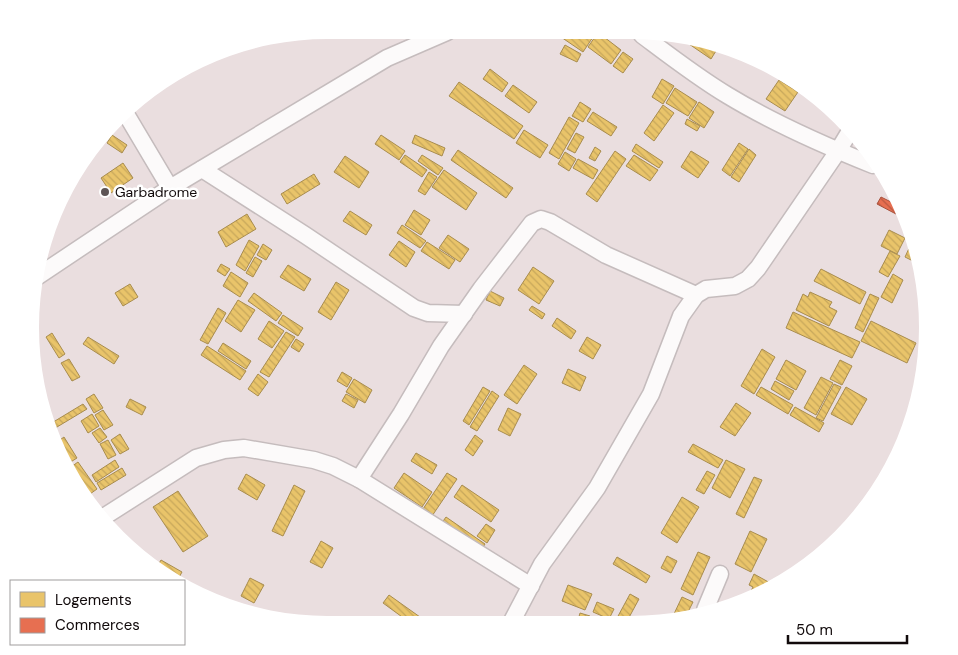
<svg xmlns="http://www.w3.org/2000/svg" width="958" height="655" font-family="'DM Sans',sans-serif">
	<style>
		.homes { fill: url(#homes-back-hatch); stroke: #a88c4e }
		.shops { fill: url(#shops-back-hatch); stroke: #a7513c }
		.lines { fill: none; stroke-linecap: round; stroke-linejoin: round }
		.street-casing { stroke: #c5bcbd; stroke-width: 19 }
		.street { stroke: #fcfafa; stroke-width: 16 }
		.poi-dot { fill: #5d5455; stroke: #fff; stroke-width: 2 }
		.labels { text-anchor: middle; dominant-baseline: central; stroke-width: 5; stroke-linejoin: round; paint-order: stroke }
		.poi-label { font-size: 14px; fill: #110a0b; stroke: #fff; text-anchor: start }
	</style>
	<defs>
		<pattern id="homes-back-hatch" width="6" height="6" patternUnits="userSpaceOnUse" patternTransform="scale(1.25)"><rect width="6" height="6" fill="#e9c46a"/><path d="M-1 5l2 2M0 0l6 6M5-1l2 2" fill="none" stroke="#c7a75b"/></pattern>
		<pattern id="shops-back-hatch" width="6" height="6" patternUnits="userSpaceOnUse" patternTransform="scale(1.25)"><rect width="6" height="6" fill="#e76f51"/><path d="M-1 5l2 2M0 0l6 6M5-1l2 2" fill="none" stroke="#ba5941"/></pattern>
	</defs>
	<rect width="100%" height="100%" fill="#eadedf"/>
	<g class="homes">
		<polygon points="559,34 595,34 583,52 558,35"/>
		<polygon points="597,34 600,34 621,50 611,64 588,47"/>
		<polygon points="694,38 719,46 711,59 689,44"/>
		<polygon points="565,45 581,54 577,62 560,54"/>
		<polygon points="623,52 633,59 623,73 613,66"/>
		<polygon points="490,69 508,83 502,92 483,79"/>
		<polygon points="662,79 674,86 663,104 652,97"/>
		<polygon points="779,80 798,92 785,111 766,99"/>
		<polygon points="459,82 523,126 514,139 449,96"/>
		<polygon points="513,85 537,102 529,113 505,96"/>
		<polygon points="675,88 697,102 688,116 666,103"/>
		<polygon points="580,102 591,109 583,122 572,116"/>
		<polygon points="699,102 714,112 704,128 689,118"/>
		<polygon points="663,105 674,113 654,141 644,133"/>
		<polygon points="593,112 617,127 611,136 587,121"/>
		<polygon points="569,117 579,123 559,159 549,153"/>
		<polygon points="687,119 700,126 697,131 685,124"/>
		<polygon points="524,130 548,145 540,158 516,143"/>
		<polygon points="576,133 584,137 575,153 567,149"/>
		<polygon points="112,135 127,145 122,153 107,143"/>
		<polygon points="381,135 405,151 399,160 375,144"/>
		<polygon points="415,135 445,148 442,156 412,143"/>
		<polygon points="739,143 748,149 730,176 722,170"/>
		<polygon points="636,144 663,162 659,168 632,151"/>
		<polygon points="595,147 601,151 595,161 589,158"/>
		<polygon points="749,149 756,155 739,182 731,177"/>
		<polygon points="458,150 513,188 506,198 451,160"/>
		<polygon points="615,151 626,159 597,202 586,194"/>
		<polygon points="691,151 709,162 698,178 681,167"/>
		<polygon points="565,152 576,159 569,171 558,164"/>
		<polygon points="405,155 427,170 422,177 400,162"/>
		<polygon points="422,155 443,168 438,175 418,161"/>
		<polygon points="634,155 658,170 650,181 626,166"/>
		<polygon points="345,156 369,172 359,188 334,172"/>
		<polygon points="578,159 598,170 593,179 573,168"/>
		<polygon points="123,163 133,178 111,193 101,178"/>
		<polygon points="444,170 477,193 466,210 432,187"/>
		<polygon points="429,172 437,177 425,195 418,191"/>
		<polygon points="314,174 320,184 287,204 281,194"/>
		<polygon points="414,210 430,220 421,235 405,225"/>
		<polygon points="350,211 372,225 366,235 343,221"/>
		<polygon points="247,214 256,229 226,247 218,232"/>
		<polygon points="402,225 426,241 420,248 397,233"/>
		<polygon points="889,230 905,238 897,254 881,246"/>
		<polygon points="448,235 469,249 460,262 439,248"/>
		<polygon points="249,240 259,246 245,271 236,265"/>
		<polygon points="399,241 415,252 406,267 389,255"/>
		<polygon points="427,242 455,260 449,269 421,251"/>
		<polygon points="263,244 272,250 266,260 257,255"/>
		<polygon points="911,244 915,262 905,257"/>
		<polygon points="890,251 900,256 888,277 879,272"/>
		<polygon points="255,257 262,261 253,277 246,273"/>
		<polygon points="221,264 230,269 225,276 217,271"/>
		<polygon points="288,265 311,279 304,291 280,277"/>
		<polygon points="533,267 554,281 539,304 518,290"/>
		<polygon points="821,269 866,292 860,304 814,281"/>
		<polygon points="231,272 248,283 240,297 223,286"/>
		<polygon points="893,274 903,280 892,303 881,297"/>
		<polygon points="336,282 349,290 331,320 318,312"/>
		<polygon points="130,284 138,297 123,306 115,293"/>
		<polygon points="490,291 504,298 500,306 486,300"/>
		<polygon points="810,292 832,302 829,307 837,311 829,326 796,310 803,294 808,297"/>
		<polygon points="254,293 282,313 276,321 248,301"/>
		<polygon points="870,294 879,298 863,332 855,328"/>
		<polygon points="238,300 255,310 241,332 225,321"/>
		<polygon points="532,306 545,314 542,319 529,310"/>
		<polygon points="218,308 226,313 208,344 200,340"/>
		<polygon points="793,312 860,342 852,358 786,328"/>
		<polygon points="283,315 303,328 298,336 278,323"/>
		<polygon points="557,318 576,331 571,339 552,326"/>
		<polygon points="269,321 284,331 272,348 258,339"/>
		<polygon points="871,321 916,343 907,363 861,341"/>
		<polygon points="286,332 295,337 269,377 260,372"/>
		<polygon points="52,333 65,354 59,358 46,337"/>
		<polygon points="88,337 119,356 114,364 83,344"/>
		<polygon points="587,337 601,345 593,359 579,351"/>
		<polygon points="296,339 304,344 299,352 291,347"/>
		<polygon points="223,343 251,361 246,369 218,351"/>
		<polygon points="207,346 246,371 240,380 201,355"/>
		<polygon points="762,349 775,357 754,394 741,386"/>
		<polygon points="69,359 80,377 72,381 61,363"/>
		<polygon points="786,360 806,371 796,390 776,379"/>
		<polygon points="840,360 852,366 842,385 830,379"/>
		<polygon points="524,365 537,374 517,404 504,395"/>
		<polygon points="568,369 586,377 580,391 562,383"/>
		<polygon points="342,372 352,378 347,387 337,381"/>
		<polygon points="258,374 268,382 258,396 248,389"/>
		<polygon points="821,377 833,383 816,415 804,408"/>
		<polygon points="354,379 372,390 365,403 346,392"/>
		<polygon points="775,381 794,391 789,400 771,389"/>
		<polygon points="834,384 841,387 823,421 816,418"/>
		<polygon points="483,387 490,391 469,425 463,421"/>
		<polygon points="761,387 793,405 788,414 756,395"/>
		<polygon points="846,387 867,399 852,425 831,414"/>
		<polygon points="492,391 499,396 477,431 470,427"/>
		<polygon points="94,394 103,408 94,413 86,399"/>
		<polygon points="346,394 358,400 354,408 342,401"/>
		<polygon points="130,399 146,407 142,415 126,407"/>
		<polygon points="736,403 751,413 735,436 720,427"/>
		<polygon points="83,404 87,409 52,430 50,424"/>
		<polygon points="795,407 824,423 819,432 790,415"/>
		<polygon points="508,408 521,414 510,436 498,430"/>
		<polygon points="103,410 113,425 104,430 95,415"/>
		<polygon points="92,414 99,426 88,433 81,421"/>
		<polygon points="100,428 107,437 99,443 92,433"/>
		<polygon points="120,434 129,449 120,454 111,440"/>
		<polygon points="475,435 483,441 473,456 465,450"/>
		<polygon points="64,437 77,458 69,463 57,442"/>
		<polygon points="108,440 116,455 108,459 100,444"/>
		<polygon points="693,444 723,460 718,468 688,452"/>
		<polygon points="416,453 437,465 432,474 411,461"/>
		<polygon points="115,460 119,467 96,482 92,475"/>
		<polygon points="726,460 745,469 730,498 712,488"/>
		<polygon points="78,462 97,489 90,494 71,467"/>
		<polygon points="122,468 126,475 101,490 97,483"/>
		<polygon points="707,471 715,475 704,494 696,490"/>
		<polygon points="404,473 432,492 422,507 394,488"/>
		<polygon points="447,473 457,479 432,516 423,509"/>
		<polygon points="73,474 90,500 88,500 70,477"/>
		<polygon points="246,474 265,485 257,500 238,489"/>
		<polygon points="754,477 762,480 744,518 736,514"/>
		<polygon points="294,485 305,491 283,536 272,531"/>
		<polygon points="462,485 499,510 491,522 454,497"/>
		<polygon points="178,491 208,536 183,552 153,507"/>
		<polygon points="682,497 699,507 677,543 661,533"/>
		<polygon points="446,517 485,544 480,552 441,524"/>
		<polygon points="486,524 495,530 487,543 477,536"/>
		<polygon points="750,531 767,539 751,572 735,564"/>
		<polygon points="321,541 333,548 322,568 310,562"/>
		<polygon points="698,552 710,557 693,595 681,589"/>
		<polygon points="667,556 677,561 671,573 661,568"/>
		<polygon points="617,557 650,576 646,583 613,564"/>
		<polygon points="161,560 182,572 177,581 157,567"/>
		<polygon points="754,574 772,584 755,595 750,593 753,587 749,585"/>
		<polygon points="250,578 264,585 254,603 241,596"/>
		<polygon points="568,585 592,594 585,610 562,601"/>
		<polygon points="630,594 639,599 626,623 617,618"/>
		<polygon points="389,595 427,622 409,622 383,603"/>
		<polygon points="682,597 693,602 687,614 673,616"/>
		<polygon points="597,602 614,609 609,619 593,612"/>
		<polygon points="580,613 590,616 588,624 577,624"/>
	</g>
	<polygon class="shops" points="881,197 899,206 896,214 877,204"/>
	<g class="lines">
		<defs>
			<g id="street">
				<path d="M 642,35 C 670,56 697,77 727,95 C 773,123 823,145 873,165"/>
				<polyline points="126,114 170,188"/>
				<polyline points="202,169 305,235 414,308 428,313 464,314"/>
				<polyline points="38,276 170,188 387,58 447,32"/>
				<polyline points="359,479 401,414 441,346 481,289 532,223 541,219 550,222 606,255 696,295"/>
				<polyline points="102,518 196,458 224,450 244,448 314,460 333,466 359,479 531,586"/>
				<polyline points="705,610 720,574"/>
				<polyline points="511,623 542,564 597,488 651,394 681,316 696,295 706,289 735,286 748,279 758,268 838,151 850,131"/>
			</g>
		</defs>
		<use href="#street" class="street-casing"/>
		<use href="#street" class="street"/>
	</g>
	<circle class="poi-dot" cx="105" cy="192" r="5"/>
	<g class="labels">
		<g class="poi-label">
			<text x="115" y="192">Garbadrome</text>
		</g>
	</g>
	<path d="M0 0H958V655H0ZM327 39H631A288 288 0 0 1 919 327V328A288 288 0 0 1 631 616H327A288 288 0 0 1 39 328V327A288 288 0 0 1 327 39Z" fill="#fff" fill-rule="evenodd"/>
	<rect x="10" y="580" width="175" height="65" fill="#ffffff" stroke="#a09d9d"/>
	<rect x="20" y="592" width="25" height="15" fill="#e9c46a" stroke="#a09d9d"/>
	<text x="55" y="605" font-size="15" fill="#110a0b">Logements</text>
	<rect x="20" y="618" width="25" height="15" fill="#e76f51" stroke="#a09d9d"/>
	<text x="55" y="630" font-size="15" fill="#110a0b">Commerces</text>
	<path d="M788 635v8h119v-8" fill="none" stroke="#110a0b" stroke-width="2.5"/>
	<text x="796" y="635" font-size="15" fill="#110a0b" stroke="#ffffff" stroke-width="4" paint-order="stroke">50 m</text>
</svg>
